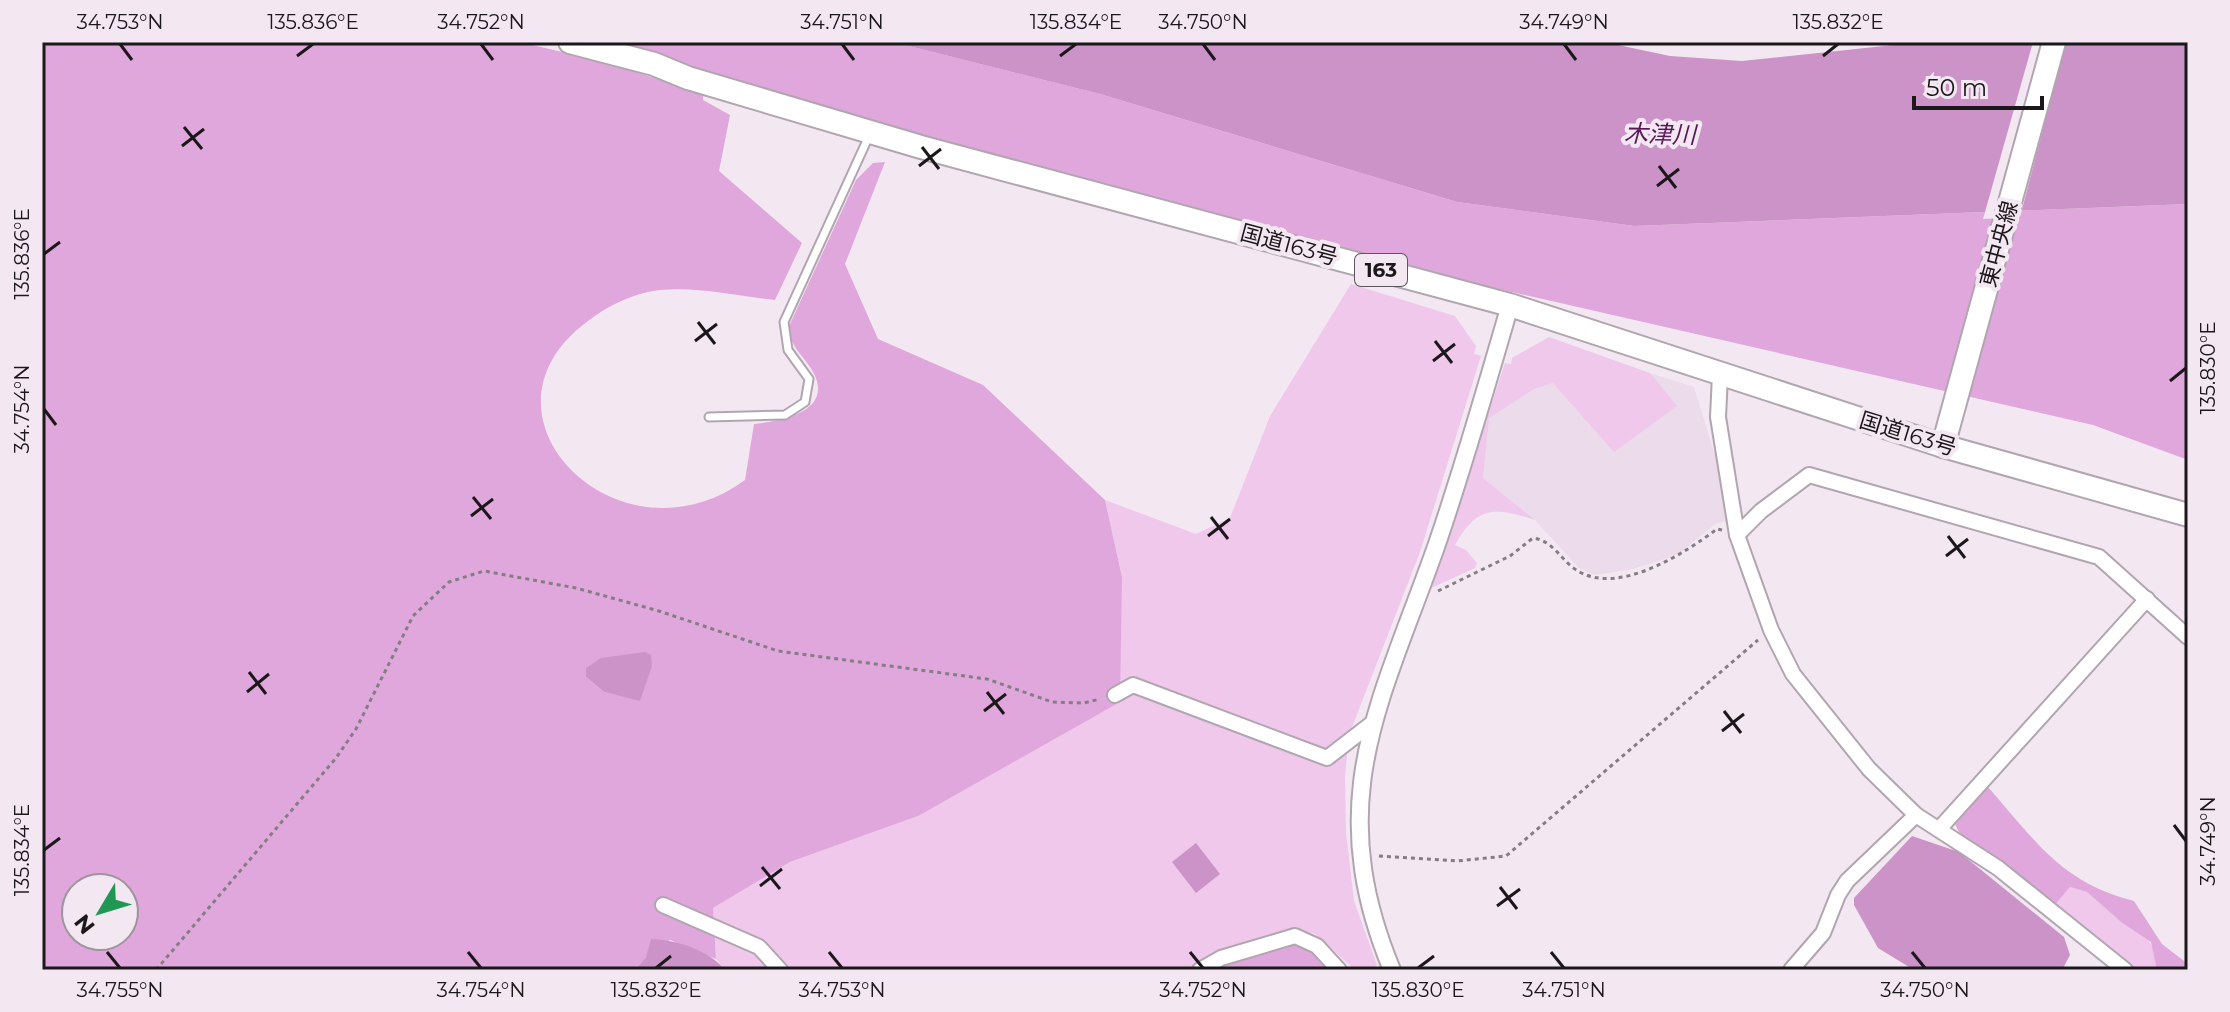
<svg xmlns="http://www.w3.org/2000/svg" width="2230" height="1012" font-family="Montserrat,'Noto Sans JP',sans-serif">
	<style>
		.built { fill: #ecdbeb }
		.green { fill: #efc8eb }
		.forest { fill: #e0a7dc; fill-rule: evenodd }
		.water { fill: #cb93c7 }
		.pier { fill: #f3e8f2 }
		.lines { fill: none; stroke-linecap: round; stroke-linejoin: round }
		.service-casing { stroke: #b1a6b0; stroke-width: 11 }
		.minor-casing { stroke: #b1a6b0; stroke-width: 18 }
		.tertiary-casing { stroke: #b1a6b0; stroke-width: 20 }
		.trunk-casing { stroke: #b1a6b0; stroke-width: 26 }
		.path { stroke: #847d83; stroke-width: 3; stroke-dasharray: 4 4; stroke-linecap: butt }
		.service { stroke: #fff; stroke-width: 7 }
		.minor { stroke: #fff; stroke-width: 14 }
		.tertiary { stroke: #fff; stroke-width: 16 }
		.trunk { stroke: #fff; stroke-width: 22 }
		.ticks { fill: none; stroke: #1b171a; stroke-width: 3 }
		.labels { text-anchor: middle; dominant-baseline: central; stroke-width: 8; stroke-linejoin: round; paint-order: stroke }
		.shield { fill: #f3e8f2; stroke: #5c565b; stroke-width: 2 }
		.shield-label { font-size: 20px; font-weight: bold; fill: #1b171a }
		.street-label { font-size: 22px; fill: #1b171a; stroke: #f3e8f2 }
		.water-label { font-size: 24px; font-style: italic; fill: #5a1758; stroke: #f3e8f2 }
		.neatline { fill: none; stroke: #1b171a; stroke-width: 3 }
		.ticks-label { font-size: 20px; text-anchor: middle; fill: #1b171a }
	</style>
	<rect width="100%" height="100%" fill="#f3e8f2"/>
	<polygon class="built" points="1650,373 1694,387 1721,475 1727,521 1715,524 1681,552 1665,559 1633,569 1595,575 1579,568 1535,520 1483,478 1488,418 1534,389 1553,383 1676,407"/>
	<g class="green">
		<polygon points="1351,284 1455,316 1476,346 1474,354 1481,356 1420,552 1349,735 1345,777 1346,832 1354,901 1377,965 1373,970 1355,970 1315,934 1297,929 1293,939 1208,970 725,970 716,959 713,908 790,862 918,816 1122,577 1105,500 1196,534 1230,518 1270,416"/>
		<path d="M 1549,337 L 1650,373 L 1677,406 L 1614,452 L 1553,383 L 1534,389 L 1489,418 L 1483,478 L 1535,520 C 1495,507 1477,505 1455,545 L 1466,550 L 1477,563 L 1475,568 L 1431,588 L 1505,363 L 1511,364 L 1512,358 Z"/>
		<polygon points="2070,887 2087,892 2121,922 2147,938 2154,949 2157,970 2133,970 2055,905"/>
	</g>
	<g class="forest">
		<path d="M 42,42 L 520,42 L 596,60 L 703,93 L 703,100 L 730,115 L 719,171 L 802,243 L 775,300 C 735,296 688,284 648,292 C 626,297 606,307 588,321 C 460,415 620,572 745,480 L 754,424 C 783,421 839,410 810,367 C 799,351 788,344 790,324 L 856,180 L 873,163 L 885,162 L 845,264 L 878,339 L 983,385 L 1105,500 L 1122,577 L 1120,702 L 918,816 L 790,862 L 713,908 L 716,959 L 670,940 L 646,957 L 635,970 L 42,970 ZM 586,668 L 640,700 L 604,692 L 586,677 ZM 76,888 L 124,888 L 124,936 L 76,936 Z"/>
		<polygon points="610,42 893,42 1100,94 1457,202 1634,226 2188,204 2188,460 2093,425 1429,273 863,120"/>
		<path d="M 1987,786 C 2035,840 2060,882 2134,901 L 2162,944 L 2188,964 L 2188,970 L 2157,970 L 2151,942 L 2121,922 L 2087,892 L 2070,887 L 2055,905 L 1960,834 L 1954,822 Z"/>
		<polygon points="1293,939 1313,950 1330,966 1328,970 1208,970"/>
	</g>
	<g class="water">
		<polygon points="893,42 1604,42 1670,56 1742,61 1922,42 2188,42 2188,204 1634,226 1457,202 1100,94"/>
		<polygon points="645,652 651,655 652,666 640,701 604,692 586,677 586,668 601,658"/>
		<polygon points="1912,836 1959,852 2064,937 2070,955 2062,970 1914,970 1878,948 1854,905 1854,898"/>
		<polygon points="1196,843 1220,874 1196,893 1172,862"/>
		<path d="M 651,939 C 677,940 709,950 725,970 L 635,970 L 646,957 Z"/>
	</g>
	<polygon class="pier" points="2033,42 2066,42 2020,217 1983,219"/>
	<g class="lines">
		<defs>
			<polyline id="service" points="709,417 785,415 805,402 809,379 788,350 784,322 869,136"/>
			<g id="minor">
				<polyline points="1720,375 1718,417 1737,535 1771,630 1793,674 1869,769 1916,815 1998,868 2125,970"/>
				<polyline points="1737,535 1761,511 1809,475 2099,557 2188,637"/>
				<polyline points="1115,695 1133,685 1327,758 1371,724"/>
				<polyline points="1940,828 2147,599"/>
				<polyline points="663,905 759,947 780,970"/>
				<polyline points="1200,970 1221,958 1295,936 1317,946 1339,970"/>
				<polyline points="1791,970 1823,933 1838,895 1847,881 1916,815"/>
			</g>
			<path id="tertiary" d="M 1392,970 C 1321,799 1381,703 1437,544 C 1464,465 1487,385 1510,305"/>
			<g id="trunk">
				<polyline points="570,42 654,64 688,78 921,147 1510,305 1943,446 2188,515"/>
				<polyline points="1943,446 2054,42"/>
			</g>
		</defs>
		<use href="#service" class="service-casing"/>
		<use href="#minor" class="minor-casing"/>
		<use href="#tertiary" class="tertiary-casing"/>
		<use href="#trunk" class="trunk-casing"/>
		<g class="path">
			<path d="M 1438,591 L 1510,556 L 1533,538 C 1553,540 1562,562 1578,571 C 1619,596 1685,553 1717,529 L 1722,530"/>
			<polyline points="1379,856 1457,861 1506,856 1758,640"/>
			<polyline points="156,970 336,758 356,729 413,616 449,582 484,571 576,588 659,611 778,651 987,679 1052,702 1084,703 1100,699"/>
		</g>
		<use href="#service" class="service"/>
		<use href="#minor" class="minor"/>
		<use href="#tertiary" class="tertiary"/>
		<use href="#trunk" class="trunk"/>
	</g>
	<path class="ticks" d="M 120,44 L 132,60M 481,44 L 493,60M 842,44 L 854,60M 1203,44 L 1215,60M 1564,44 L 1576,60M 297,56 L 313,44M 1060,56 L 1076,44M 1823,56 L 1838,44M 184,127 L 202,149M 182,146 L 204,129M 922,147 L 939,169M 919,166 L 941,149M 1659,166 L 1676,188M 1657,186 L 1679,169M 44,254 L 60,242M 698,322 L 715,344M 695,341 L 717,324M 1435,341 L 1452,363M 1433,361 L 1455,344M 2170,381 L 2186,368M 44,409 L 56,425M 473,497 L 491,519M 471,516 L 493,499M 1211,517 L 1228,539M 1208,536 L 1230,519M 1948,536 L 1965,558M 1946,556 L 1968,539M 249,672 L 266,694M 247,692 L 269,674M 987,692 L 1004,714M 984,711 L 1006,694M 1724,711 L 1741,733M 1722,731 L 1744,714M 2174,825 L 2186,841M 44,850 L 60,838M 762,867 L 780,889M 760,886 L 782,869M 1500,887 L 1517,909M 1497,906 L 1520,889M 107,952 L 120,968M 468,952 L 481,968M 829,952 L 842,968M 1190,952 L 1203,968M 1551,952 L 1564,968M 1912,952 L 1925,968M 656,968 L 671,956M 1418,968 L 1434,956"/>
	<g class="labels">
		<rect class="shield" x="1355" y="254" width="52" height="32" rx="6"/>
		<g class="shield-label">
			<text x="1381" y="270">163</text>
		</g>
		<g class="street-label">
			<text transform="translate(1999 244) rotate(-75)">東中央線</text>
			<text transform="translate(1289 245) rotate(15)">国道163号</text>
			<text transform="translate(1908 434) rotate(17)">国道163号</text>
		</g>
		<g class="water-label">
			<text transform="translate(1660 134) rotate(1)">木津川</text>
		</g>
	</g>
	<rect width="2230" height="1012" fill="none" stroke="#f3e8f2" stroke-width="88"/>
	<g transform="translate(100 912) rotate(232)"><circle r="38" fill="#f3e8f2" stroke="#9d949c" stroke-width="2"/>
	<path d="M0-6L14 30L0 20L-14 30Z" fill="#219754"/>
	<text y="-12" font-size="22" font-weight="bold" text-anchor="middle" fill="#1b171a">N</text>
	</g>
	<path d="M1914 96v12h128v-12" fill="none" stroke="#1b171a" stroke-width="4"/>
	<text x="1926" y="96" font-size="24" fill="#1b171a" stroke="#f3e8f2" stroke-width="6" paint-order="stroke">50 m</text>
	<rect x="44" y="44" width="2142" height="924" class="neatline"/>
	<g class="ticks-label">
		<text x="120" y="29">34.753°N</text>
		<text x="313" y="29">135.836°E</text>
		<text x="481" y="29">34.752°N</text>
		<text x="842" y="29">34.751°N</text>
		<text x="1076" y="29">135.834°E</text>
		<text x="1203" y="29">34.750°N</text>
		<text x="1564" y="29">34.749°N</text>
		<text x="1838" y="29">135.832°E</text>
		<text transform="translate(22 254) rotate(-90)" y="7">135.836°E</text>
		<text transform="translate(2208 368) rotate(-90)" y="7">135.830°E</text>
		<text transform="translate(22 409) rotate(-90)" y="7">34.754°N</text>
		<text transform="translate(2208 841) rotate(-90)" y="7">34.749°N</text>
		<text transform="translate(22 850) rotate(-90)" y="7">135.834°E</text>
		<text x="120" y="997">34.755°N</text>
		<text x="481" y="997">34.754°N</text>
		<text x="656" y="997">135.832°E</text>
		<text x="842" y="997">34.753°N</text>
		<text x="1203" y="997">34.752°N</text>
		<text x="1418" y="997">135.830°E</text>
		<text x="1564" y="997">34.751°N</text>
		<text x="1925" y="997">34.750°N</text>
	</g>
</svg>
